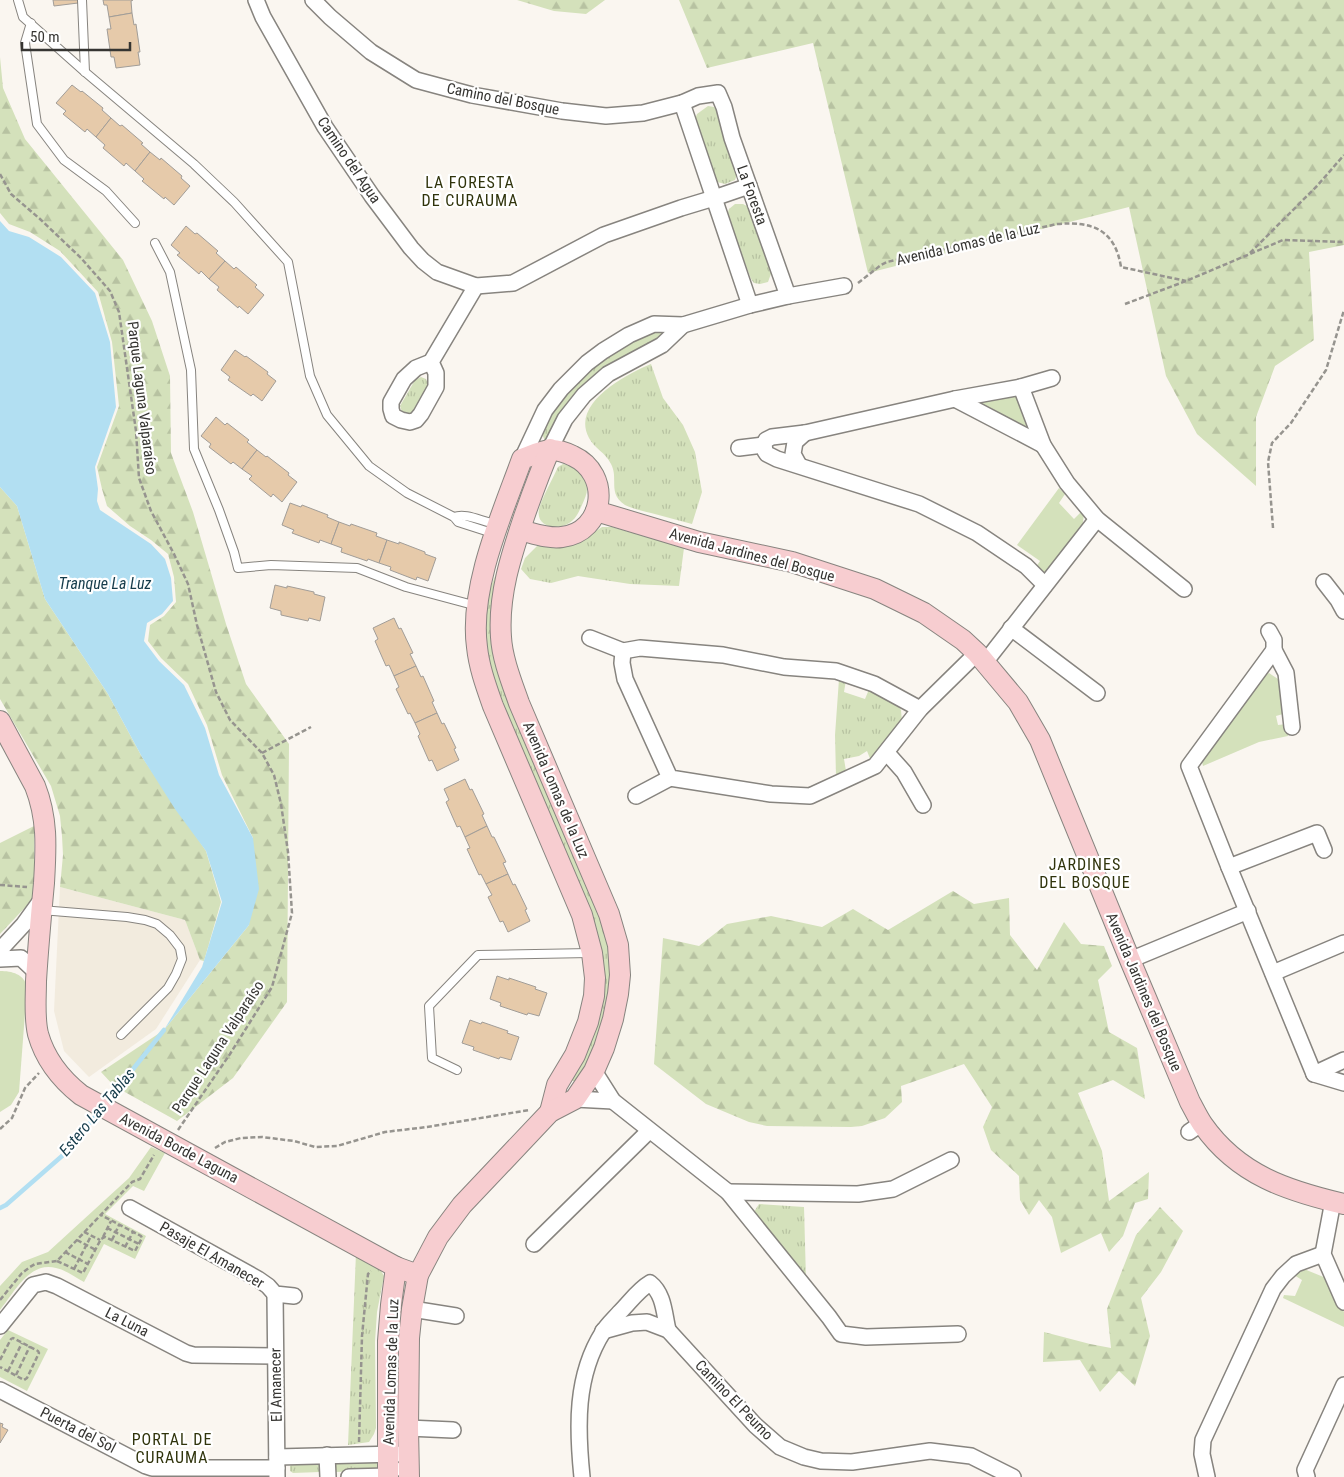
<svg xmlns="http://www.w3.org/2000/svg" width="1344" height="1477" font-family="'Roboto Condensed',sans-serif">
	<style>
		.built { fill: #f2ebde }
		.grass { fill: url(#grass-tufts) }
		.forest { fill: url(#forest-firs) }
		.green { fill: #d4e1bb }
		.water { fill: #b2dff2 }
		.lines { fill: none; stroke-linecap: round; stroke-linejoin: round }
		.stream { stroke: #b2dff2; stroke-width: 4.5 }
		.building { fill: #e6caaa; stroke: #a19d98 }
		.lane-casing { stroke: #87847f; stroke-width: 10 }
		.street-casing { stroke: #87847f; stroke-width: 18 }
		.secondary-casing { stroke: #87847f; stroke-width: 22 }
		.path { stroke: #96948f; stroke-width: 2.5; stroke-dasharray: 5 2.5; stroke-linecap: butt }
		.lane { stroke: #fff; stroke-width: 8 }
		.street { stroke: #fff; stroke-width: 15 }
		.secondary { stroke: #f7cdd0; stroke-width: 20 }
		.labels { text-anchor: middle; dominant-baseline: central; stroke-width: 4.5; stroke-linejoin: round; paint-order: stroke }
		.street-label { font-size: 15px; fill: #363532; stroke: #fff }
		.neighbourhood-label { font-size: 16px; letter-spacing: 1px; fill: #30340c; stroke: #fff }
		.water-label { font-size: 16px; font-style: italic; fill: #163c4b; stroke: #fff }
	</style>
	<defs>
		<pattern id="grass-tufts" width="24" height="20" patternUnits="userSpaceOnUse" patternTransform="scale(1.25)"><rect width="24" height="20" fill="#d4e1bb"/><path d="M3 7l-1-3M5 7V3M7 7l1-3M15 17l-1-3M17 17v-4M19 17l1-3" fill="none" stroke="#b7c2a1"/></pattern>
		<pattern id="forest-firs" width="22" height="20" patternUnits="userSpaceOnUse" patternTransform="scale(1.25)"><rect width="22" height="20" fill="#d4e1bb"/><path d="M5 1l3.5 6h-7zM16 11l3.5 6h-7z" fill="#b7c2a1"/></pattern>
	</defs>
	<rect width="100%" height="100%" fill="#faf6f0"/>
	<polygon class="built" points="60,887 185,920 200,960 156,1029 89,1077 64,1051 54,1011"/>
	<g class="grass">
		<polygon points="708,106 714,107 719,113 722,130 738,172 735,180 725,184 717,182 714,177 694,122 697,114"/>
		<polygon points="735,204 743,204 752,209 772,271 768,282 760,284 754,283 751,279 727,215 729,209"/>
		<path d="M 656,331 L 665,333 C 652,344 635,350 622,359 L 546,444 L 543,436 L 543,429 L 554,406 L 594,366 L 625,345 Z"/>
		<path d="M 651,364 L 663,398 L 683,425 L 695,452 L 702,492 L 692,524 C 678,520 665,517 651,513 C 643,511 633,509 625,505 C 607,493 619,479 611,464 C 606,453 594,448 589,438 C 570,403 627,374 651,364 Z"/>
		<polygon points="421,377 426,379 429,387 413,412 408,415 402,412 400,406 415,380"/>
		<path d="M 563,464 L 576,467 C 579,471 585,477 586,483 C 589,490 585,498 582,505 C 579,511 577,517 572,521 C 561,531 535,529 539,509 C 542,498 553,478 558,467 Z"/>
		<polygon points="602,527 612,527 684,548 679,586 630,584 578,576 551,583 530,579 521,569 525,558 538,545 590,535"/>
		<polygon points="504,553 493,615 611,944 610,1005 586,1067 577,1081 573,1081 570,1078 602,990 491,687 482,615 490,589"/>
		<polygon points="839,679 846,680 844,692 865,699 870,687 897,704 901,710 902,722 871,761 867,751 859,756 844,759 846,771 836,776 835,735"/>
		<polygon points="759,1204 804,1207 806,1279 752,1215"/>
		<polygon points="356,1253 380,1269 384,1276 377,1312 375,1342 376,1428 374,1434 369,1442 348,1445"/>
		<polygon points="333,1462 380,1462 380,1469 376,1471 334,1472"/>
		<polygon points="320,1463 322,1465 320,1472 293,1473 290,1471 290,1466 292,1464"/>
	</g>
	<g class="forest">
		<polygon points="517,0 605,0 586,14 554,11"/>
		<polygon points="679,0 1344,0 1344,245 1309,252 1314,340 1275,366 1256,417 1256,486 1197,434 1166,376 1129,207 868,273 813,43 707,68"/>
		<polygon points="0,57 3,88 25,139 123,260 152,321 170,376 171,453 193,512 226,624 246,684 289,744 287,1002 233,1078 177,1121 114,1086 101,1072 164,1030 249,925 253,838 222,775 207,725 188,684 161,658 148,641 150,625 164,616 176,602 174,577 168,554 151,540 130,526 107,506 102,489 97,467 119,406 112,342 98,292 60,251 30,232 9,224 0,213"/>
		<polygon points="0,487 17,506 45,599 108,694 142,757 206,851 221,902 204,961 200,960 185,920 60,887 63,855 62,836 60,816 51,786 0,699"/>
		<polygon points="34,826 34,898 0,934 0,843"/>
		<polygon points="953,891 974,904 1009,898 1010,935 1037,970 1064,922 1081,944 1104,946 1112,966 1098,980 1109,1032 1137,1048 1145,1099 1113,1080 1078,1093 1102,1151 1109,1201 1149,1172 1148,1199 1135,1203 1123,1236 1109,1252 1101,1233 1061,1253 1052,1217 1039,1200 1029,1215 1020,1200 1019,1176 991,1150 983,1127 992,1107 964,1064 901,1086 902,1102 885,1118 862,1126 851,1127 767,1126 749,1122 706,1104 654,1064 663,938 699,946 727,924 771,916 822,927 853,909 888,930"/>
		<polygon points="1160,1207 1183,1231 1161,1272 1141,1298 1150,1336 1135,1386 1119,1371 1100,1392 1080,1360 1043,1362 1044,1332 1090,1344 1111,1348 1107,1309 1136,1235"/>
	</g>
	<g class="green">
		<polygon points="1014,395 1018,397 1030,430 1029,432 974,401"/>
		<polygon points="1059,488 1065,494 1059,503 1074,519 1082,511 1084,514 1082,530 1047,573 1039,575 1034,570 1040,561 1017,545"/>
		<polygon points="1269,673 1278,679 1283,714 1276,716 1278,725 1287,724 1288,736 1259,742 1203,766 1201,758 1261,677"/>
		<path d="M 0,971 C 12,971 24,974 27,987 L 19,1092 L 11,1105 L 0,1112 Z"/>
		<path d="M 151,1147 L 165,1153 L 144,1191 L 133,1186 L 105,1214 L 146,1236 L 135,1259 L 104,1244 L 84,1282 C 76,1278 66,1270 56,1268 C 29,1261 14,1293 0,1310 L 0,1286 L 22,1262 L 48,1252 L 129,1178 Z"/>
		<polygon points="1304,1269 1326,1278 1344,1312 1344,1327 1283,1298 1284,1295 1295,1296 1302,1280 1294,1275"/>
		<polygon points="8,1330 48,1349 27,1391 0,1377 0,1340"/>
	</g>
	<polygon class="water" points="0,221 9,231 29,237 61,257 95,293 110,342 116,407 95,467 98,489 97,501 100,510 151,544 165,559 171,578 173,601 162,614 147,623 144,641 159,661 184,685 205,728 219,775 253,838 259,889 249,925 164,1030 202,967 222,902 206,851 175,809 142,757 108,694 45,599 17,506 0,487"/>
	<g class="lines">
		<g class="stream">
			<polyline points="107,1102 164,1030"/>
			<polyline points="0,1208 6,1205 70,1149 100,1110"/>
		</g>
	</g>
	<g class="building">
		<polygon points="53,0 78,0 78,3 54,6"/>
		<polygon points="103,0 133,0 131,1 132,13 109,17 107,5 104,5"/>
		<polygon points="132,13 134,25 136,24 140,52 138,52 140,65 116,68 114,57 111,57 107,29 111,29 109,17"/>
		<polygon points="72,85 81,92 82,91 103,108 102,110 111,118 96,137 87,129 85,132 63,114 66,111 56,103"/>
		<polygon points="111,118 120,126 122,125 143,143 141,144 150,152 135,171 126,163 124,166 103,148 105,145 96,137"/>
		<polygon points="150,152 160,160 161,158 182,176 181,178 190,186 174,205 165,197 164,199 142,181 144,179 135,171"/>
		<polygon points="186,226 195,234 197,233 218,251 216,253 225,261 209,279 201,271 199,274 177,255 180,253 171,245"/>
		<polygon points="225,261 234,269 236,267 257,285 255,287 264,295 248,314 239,306 238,308 217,290 219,287 209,279"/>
		<polygon points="235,350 245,357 246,356 268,372 267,374 276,381 262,401 253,394 251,396 228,380 230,377 221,370"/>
		<polygon points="216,417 225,425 227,423 249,440 247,442 257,450 242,469 233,462 231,464 209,447 211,444 201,436"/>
		<polygon points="257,450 266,457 267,456 289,473 288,475 297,482 282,502 273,494 271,497 249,479 252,476 242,469"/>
		<polygon points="290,503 301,507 302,505 328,515 327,517 339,522 331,544 320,540 319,543 292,533 294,530 282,525"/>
		<polygon points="339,522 350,526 351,524 377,533 376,536 387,540 379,563 368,559 367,561 341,552 342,548 331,544"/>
		<polygon points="387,540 399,544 399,542 425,552 425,554 436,558 428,581 417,577 416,580 390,570 391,567 379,563"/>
		<polygon points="275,585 287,588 287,586 314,592 314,594 325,597 320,621 309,618 308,621 281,615 281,611 270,608"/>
		<polygon points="394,618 399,629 401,628 413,653 410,654 416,666 394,676 389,665 386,666 375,641 378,639 373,628"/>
		<polygon points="416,666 421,677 423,676 434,701 432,702 437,713 415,723 410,713 408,714 396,689 399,687 394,676"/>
		<polygon points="437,713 442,724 444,723 456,748 454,749 459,760 437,771 432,760 429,761 418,736 420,734 415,723"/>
		<polygon points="465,779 470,790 472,789 484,814 482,815 487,826 465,837 460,826 457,827 446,802 449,800 444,789"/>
		<polygon points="487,826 492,837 494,837 506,862 503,863 508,874 486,884 481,874 479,875 467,849 470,848 465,837"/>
		<polygon points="508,874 513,885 515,884 527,909 525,910 530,921 508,932 503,921 500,922 488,897 492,895 486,884"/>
		<polygon points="497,976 509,980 509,978 536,987 535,989 547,993 539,1016 528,1013 527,1015 500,1006 501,1003 490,999"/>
		<polygon points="470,1020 481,1024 482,1022 508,1031 507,1033 519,1037 511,1060 500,1057 499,1059 473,1050 474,1047 462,1043"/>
		<polygon points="0,1423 3,1424 2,1427 8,1430 0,1443"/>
	</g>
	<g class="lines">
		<defs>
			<g id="lane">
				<polyline points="18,0 23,17 85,72 194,164 234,202 288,262 310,376 327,415 369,466 407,493 454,517 458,522 486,531 493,536"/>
				<polyline points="82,0 85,72"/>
				<polyline points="31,23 25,43 37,124 64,160 106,191 135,223"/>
				<polyline points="155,243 170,272 191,370 194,449 219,510 234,552 238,568 271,565 357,568 406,587 477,606"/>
				<path d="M 454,517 C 467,512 484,523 498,524"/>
				<polyline points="41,910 127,917 145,920 157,924 170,935 180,948 182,959 176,974 168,988 121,1035"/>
				<polyline points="457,1070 432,1058 429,1006 478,955 590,953"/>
			</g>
			<g id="street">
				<polyline points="256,0 263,17 325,127 372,196 411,248 423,261 437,272 476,286 513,283 604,235 681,208 714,198 749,186"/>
				<polyline points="313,0 330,17 371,52 416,80 472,95 562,111 606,116 643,113 682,103 698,96 718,93 724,107 732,138 788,296"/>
				<polyline points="682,103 750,305"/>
				<polyline points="431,362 436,373 436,387 421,414 416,420 410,422 401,420 393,416 391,409 391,402 404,379 416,368 431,362 476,286"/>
				<polyline points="1021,387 1043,445 1067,483 1097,519 1184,589"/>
				<polyline points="955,399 1043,445"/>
				<polyline points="739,448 764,445"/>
				<polyline points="550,449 565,419 584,395 608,374 662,345 683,325"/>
				<polyline points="522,459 545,410 561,389 587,363 603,351 629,335 654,324 683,325 750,305 788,296 844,286"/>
				<polyline points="799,465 793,454 795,442 805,433"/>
				<polyline points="1324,582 1338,600 1344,611"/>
				<polyline points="1045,585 1026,566 977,533 919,504 777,459 767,454 765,451 764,445 766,440 772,437 805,433 955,399 1021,387 1052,378"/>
				<polyline points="1011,628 1097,693"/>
				<polyline points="1269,631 1274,640 1274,650"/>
				<polyline points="590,638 623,651 640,648 723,655 784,667 836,671 874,684 920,709"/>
				<polyline points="623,651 622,663 625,679 670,778 771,794 810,796 875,766 920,709 977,653"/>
				<polyline points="986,661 1097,519"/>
				<polyline points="1292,727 1286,673 1274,650 1189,766 1229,867 1314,1074 1344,1083"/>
				<polyline points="887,753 904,772 923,805"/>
				<polyline points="636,796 670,778"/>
				<polyline points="1229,867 1317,833 1324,850"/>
				<polyline points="0,950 24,924 42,899"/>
				<polyline points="0,959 21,958 37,973"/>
				<polyline points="1130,960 1248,911"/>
				<polyline points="1273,973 1344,943"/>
				<polyline points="594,1071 613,1101 728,1192 829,1317 841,1334 866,1337 958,1334"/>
				<polyline points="1314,1074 1344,1060"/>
				<polyline points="575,1099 613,1101"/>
				<polyline points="1189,1132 1202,1123"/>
				<polyline points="728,1192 858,1194 893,1189 951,1160"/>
				<polyline points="1333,1201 1323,1254 1344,1302"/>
				<polyline points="130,1208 258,1279 268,1286 275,1294 294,1296"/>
				<polyline points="534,1244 649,1131"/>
				<polyline points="275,1294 277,1477"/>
				<polyline points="412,1309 456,1316"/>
				<polyline points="0,1326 33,1285 46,1282 57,1286 186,1353 193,1355 275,1356"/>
				<polyline points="603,1331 632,1323 647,1322 668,1330 755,1425 780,1447 804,1457 821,1461 852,1462 930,1451 971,1456 1013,1477"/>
				<polyline points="0,1390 146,1466 152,1468 277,1468"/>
				<polyline points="408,1428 453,1430"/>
				<polyline points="327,1455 328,1477"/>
				<polyline points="277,1457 397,1454"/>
				<polyline points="349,1477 388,1476 394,1469"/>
				<path d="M 582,1477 C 577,1428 575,1376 603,1332 C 607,1325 614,1319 620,1312 C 630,1302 638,1290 650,1283 C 664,1294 664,1313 668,1330"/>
				<polyline points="1207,1477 1202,1454 1203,1440 1273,1289 1283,1276 1296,1264 1323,1254"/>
				<polyline points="1307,1477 1305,1470 1344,1385"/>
			</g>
			<g id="secondary">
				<path d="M 596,511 L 699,542 L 792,562 L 875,589 L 924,613 L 963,640 L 977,653 L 1018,702 L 1040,740 L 1130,960 L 1190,1102 C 1194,1109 1198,1118 1203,1125 C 1238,1175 1288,1191 1344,1204"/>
				<path d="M 520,530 C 533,533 548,539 562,537 C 605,532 612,474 573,456 C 567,453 559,450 551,450 C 542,450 531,456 522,459 C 502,514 469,588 477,647 C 479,667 486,686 493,706 L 582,915 L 592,953 L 595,978 L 594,996 L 588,1022 L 575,1055 L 557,1085 L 550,1112"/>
				<path d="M 0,721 L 35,786 C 48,819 46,848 44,883 C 41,915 38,948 36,981 C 36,998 34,1017 38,1034 C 45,1059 62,1080 81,1095 L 396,1267 L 418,1275"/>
				<polyline points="388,1477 388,1341 391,1305 396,1267"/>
				<path d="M 409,1477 L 408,1428 L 409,1338 L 412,1309 L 418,1275 L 438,1237 L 462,1205 L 550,1112 L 575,1099 L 594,1071 L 604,1048 L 613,1019 L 618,994 L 620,975 L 618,945 L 609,914 L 519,703 C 512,683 502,658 501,637 C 498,595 511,556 524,517 C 532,494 540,472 550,449"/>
			</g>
		</defs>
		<use href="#lane" class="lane-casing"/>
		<use href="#street" class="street-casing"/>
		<use href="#secondary" class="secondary-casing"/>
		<g class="path">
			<polyline points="0,174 11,194 40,219 81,258 110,291 119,312 136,431 139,478 151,511 174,554 188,584 197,625 216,692 230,720 262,753 274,775 281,804 288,852 292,913 272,987 230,1054 178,1130"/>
			<polyline points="1250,253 1317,186 1344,155"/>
			<path d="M 858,283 L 881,265 L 887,262 L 1057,224 C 1093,221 1115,230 1121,267 L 1186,281"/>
			<polyline points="1125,304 1186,281 1283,240 1344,242"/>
			<polyline points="1273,528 1268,462 1272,443 1291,423 1326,370 1344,310"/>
			<polyline points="262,753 311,727"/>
			<polyline points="0,885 27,887"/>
			<polyline points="0,1129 12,1118 25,1088 39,1073"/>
			<polyline points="215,1148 225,1142 241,1138 262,1137 294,1141 315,1147 337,1146 385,1132 427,1127 529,1110"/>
			<polyline points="107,1228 139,1244"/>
			<polyline points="84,1232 100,1240"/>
			<polyline points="103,1237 111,1221"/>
			<polyline points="77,1240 96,1250"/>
			<polyline points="112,1240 119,1225"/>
			<polyline points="125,1247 133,1232"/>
			<polyline points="65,1252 88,1264"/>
			<polyline points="57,1261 83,1273 101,1239 105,1237 135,1251 142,1238 141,1236 101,1215"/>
			<polyline points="74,1269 91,1236"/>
			<polyline points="0,1300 22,1273 30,1267 35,1264 57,1261 132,1182 140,1179 154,1155"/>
			<polyline points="0,1360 11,1339 13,1338 38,1351 39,1353 27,1378 24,1380 0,1367"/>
			<polyline points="8,1371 22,1343"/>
			<polyline points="16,1375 30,1346"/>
			<polyline points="359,1442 362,1336 368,1274 371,1271"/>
		</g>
		<use href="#lane" class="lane"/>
		<use href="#street" class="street"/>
		<use href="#secondary" class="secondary"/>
	</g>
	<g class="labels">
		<g class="street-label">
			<text transform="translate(503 99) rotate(11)">Camino del Bosque</text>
			<text transform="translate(349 160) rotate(56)">Camino del Agua</text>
			<text transform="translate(752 195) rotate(70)">La Foresta</text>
			<text transform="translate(968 244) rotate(-13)">Avenida Lomas de la Luz</text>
			<text transform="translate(142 398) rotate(83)">Parque Laguna Valparaíso</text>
			<text transform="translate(752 555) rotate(15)">Avenida Jardines del Bosque</text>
			<text transform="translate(556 790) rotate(67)">Avenida Lomas de la Luz</text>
			<text transform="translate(1144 992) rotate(67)">Avenida Jardines del Bosque</text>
			<text transform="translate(218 1047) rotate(-57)">Parque Laguna Valparaíso</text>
			<text transform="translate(179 1148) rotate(28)">Avenida Borde Laguna</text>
			<text transform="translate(212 1255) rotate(30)">Pasaje El Amanecer</text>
			<text transform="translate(127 1322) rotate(27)">La Luna</text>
			<text transform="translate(391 1372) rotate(-88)">Avenida Lomas de la Luz</text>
			<text transform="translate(276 1385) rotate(-91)">El Amanecer</text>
			<text transform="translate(734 1400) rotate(46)">Camino El Peumo</text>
			<text transform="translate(78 1430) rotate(27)">Puerta del Sol</text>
		</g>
		<g class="neighbourhood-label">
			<text x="470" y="182">LA FORESTA<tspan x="470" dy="18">DE CURAUMA</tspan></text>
			<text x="1085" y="864">JARDINES<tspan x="1085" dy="18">DEL BOSQUE</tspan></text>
			<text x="172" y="1439">PORTAL DE<tspan x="172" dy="18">CURAUMA</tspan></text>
		</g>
		<g class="water-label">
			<text x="105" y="583">Tranque La Luz</text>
			<text transform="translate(97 1112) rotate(-50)">Estero Las Tablas</text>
		</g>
	</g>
	<path d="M22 42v8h108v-8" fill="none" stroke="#363532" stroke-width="2.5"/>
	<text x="30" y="42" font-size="15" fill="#363532" stroke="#ffffff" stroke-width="4" paint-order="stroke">50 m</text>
</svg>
